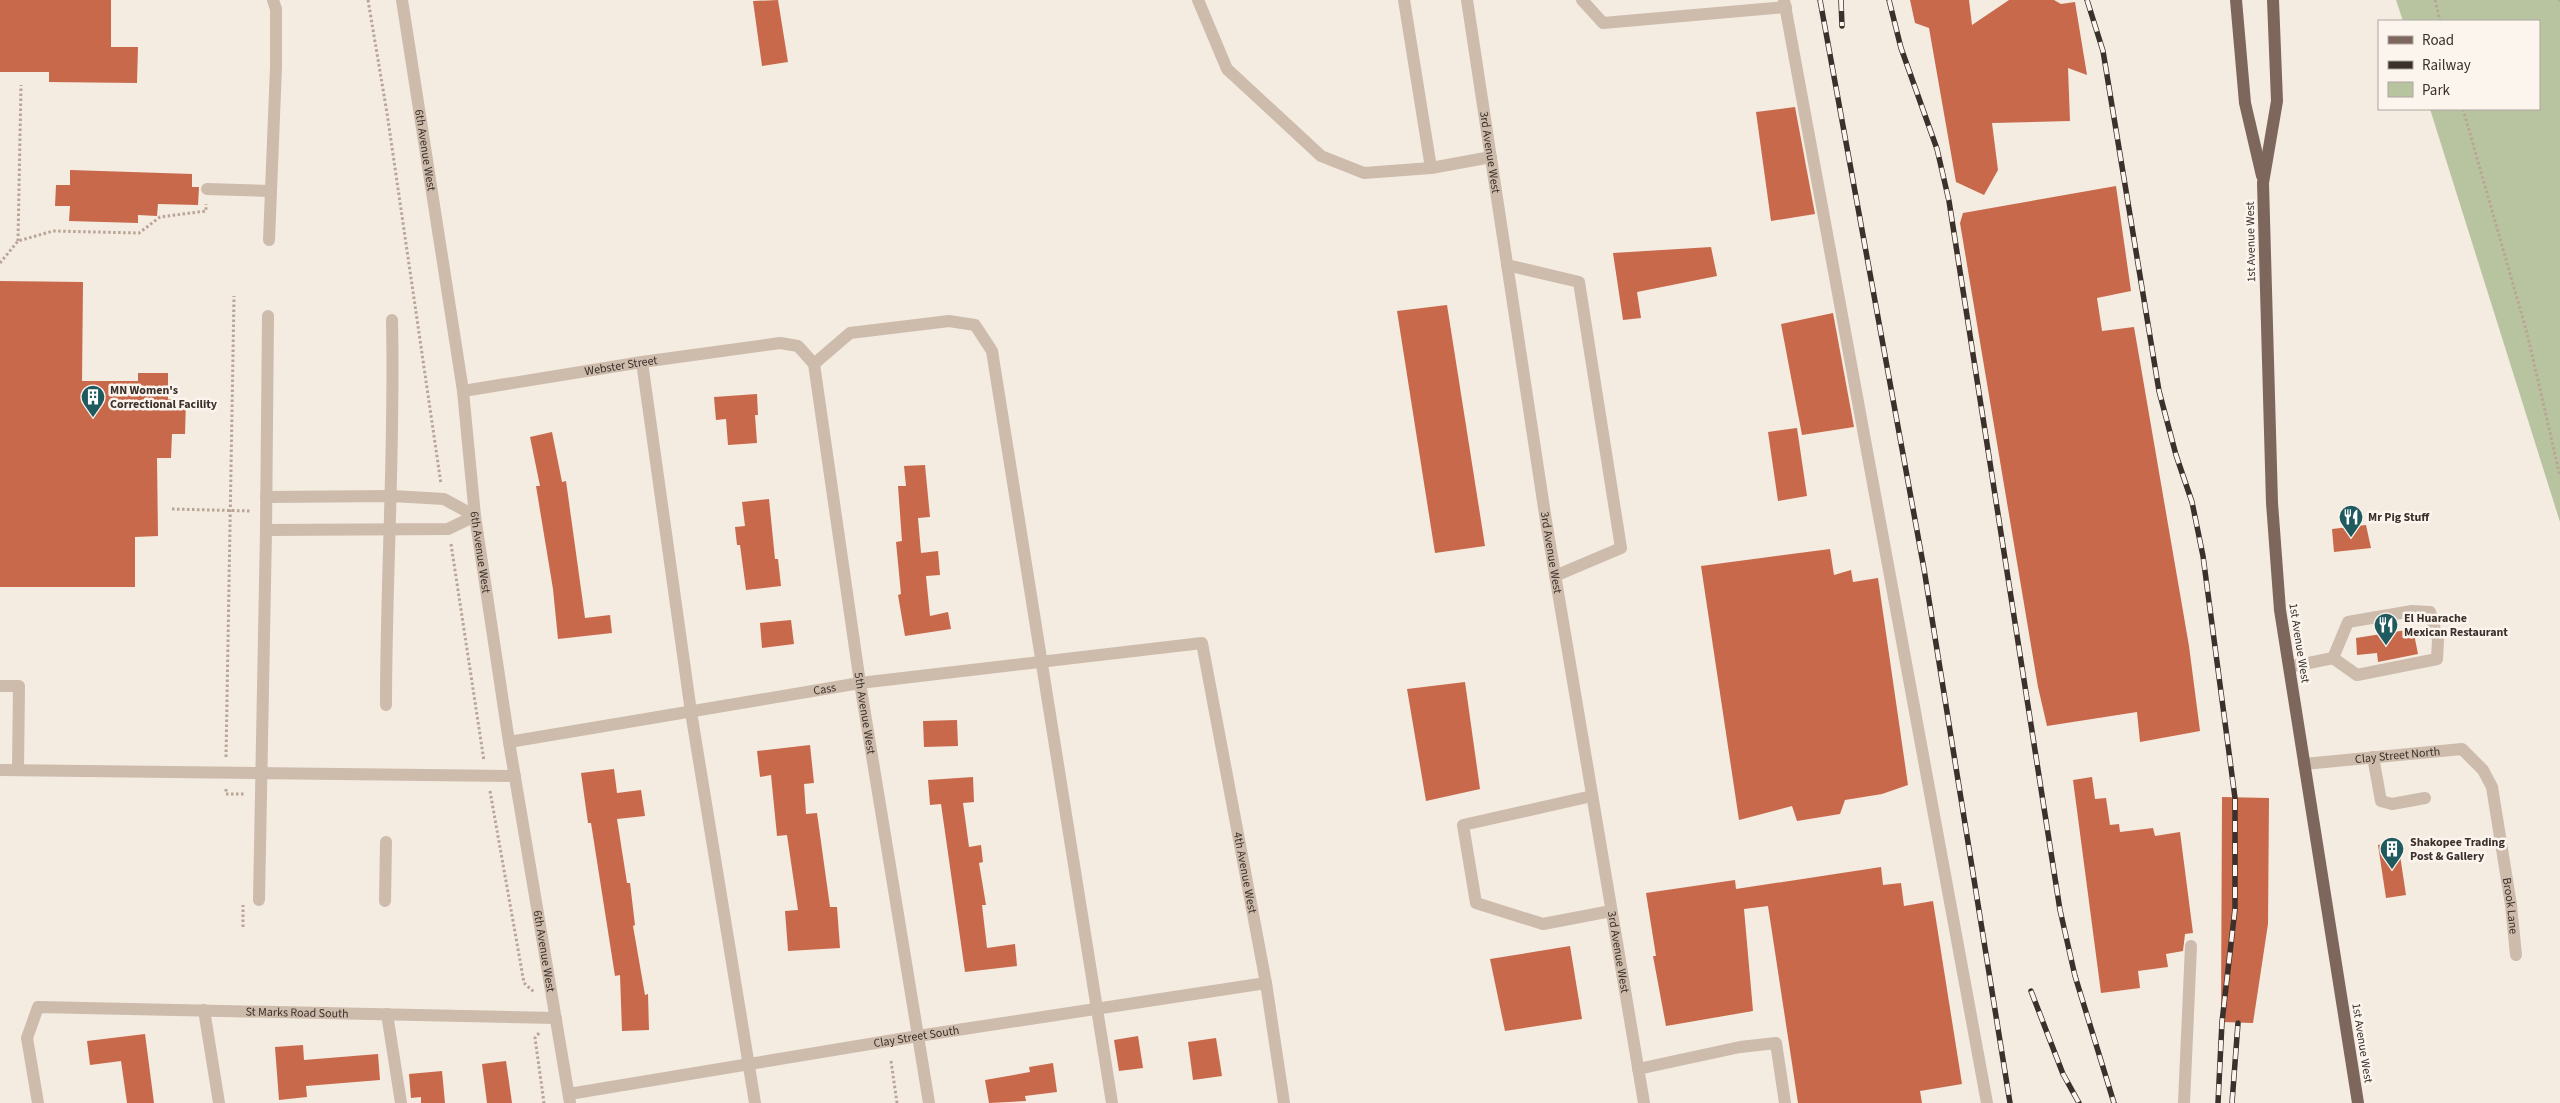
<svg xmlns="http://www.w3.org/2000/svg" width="2560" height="1103" font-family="'Source Sans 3',sans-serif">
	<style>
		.green { fill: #b8c4a0 }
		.building { fill: #c8694b }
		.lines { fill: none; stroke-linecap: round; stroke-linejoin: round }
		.path { stroke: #b9a596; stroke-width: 3; stroke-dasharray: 2.5 2.5; stroke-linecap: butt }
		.minor { stroke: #cdbbac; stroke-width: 12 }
		.major { stroke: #7d675c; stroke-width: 12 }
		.rail-casing { stroke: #3b302b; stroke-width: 5.5 }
		.rail { stroke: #fbf5ee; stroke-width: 4; stroke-dasharray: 11; stroke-linecap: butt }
		.labels { text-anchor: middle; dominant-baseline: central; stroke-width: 5; stroke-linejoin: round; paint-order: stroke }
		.street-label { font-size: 12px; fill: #3b302b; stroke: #fbf5ee }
		.poi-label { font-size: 12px; font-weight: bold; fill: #3b302b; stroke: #fbf5ee; text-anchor: start }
	</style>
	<rect width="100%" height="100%" fill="#f4ebe1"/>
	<polygon class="green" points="2396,0 2560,0 2560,522 2430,109 2539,109 2539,21 2403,21"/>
	<g class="building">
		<polygon points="0,0 111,0 111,47 138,47 137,83 49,82 49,72 0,72"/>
		<polygon points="778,0 788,62 762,66 753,1"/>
		<polygon points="1910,0 1969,0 1972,25 2009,0 2054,0 2061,4 2075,2 2087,75 2068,68 2070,121 1992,123 1998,170 1984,195 1956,182 1929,28 1915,23"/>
		<polygon points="1795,107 1815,214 1771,221 1756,112"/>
		<polygon points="70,170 192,174 192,187 199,187 198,205 158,204 157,216 138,215 138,223 69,221 70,206 55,206 56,185 70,185"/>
		<polygon points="2116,186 2131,291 2097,298 2102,331 2134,327 2189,646 2200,731 2140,742 2137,712 2047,726 2038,687 1960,223 1963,213"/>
		<polygon points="1711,247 1717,276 1637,292 1641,318 1623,320 1613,253"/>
		<polygon points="0,281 83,282 82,381 138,381 138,373 168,373 168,399 186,399 185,434 172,434 171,458 157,458 158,536 135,537 135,587 0,587"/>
		<polygon points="1447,305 1485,546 1435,553 1397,311"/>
		<polygon points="1833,313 1854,427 1802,435 1781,324"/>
		<polygon points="757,394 758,415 755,415 757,443 728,445 726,419 716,420 714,397"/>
		<polygon points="1797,428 1807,496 1778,501 1768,432"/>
		<polygon points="552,432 562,482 566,481 585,618 610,615 612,633 558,639 553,589 536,486 540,486 530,437"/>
		<polygon points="925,465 930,517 918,518 921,553 938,551 940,575 926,576 930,616 948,612 951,629 905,636 898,595 901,594 896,542 902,541 898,486 906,486 904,466"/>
		<polygon points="769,499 775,559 778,559 781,586 746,590 740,545 737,545 735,527 745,526 742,502"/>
		<polygon points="2366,525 2371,548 2334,552 2332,529"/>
		<polygon points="1830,549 1834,575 1851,570 1853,582 1878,578 1908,785 1882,794 1845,800 1840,814 1797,821 1792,806 1739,820 1701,566"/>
		<polygon points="791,620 794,644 762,648 760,623"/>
		<polygon points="2413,629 2418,654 2378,662 2377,653 2357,655 2356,638"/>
		<polygon points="1465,682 1480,789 1426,801 1407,689"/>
		<polygon points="957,720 958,746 924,747 923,721"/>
		<polygon points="810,745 814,783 804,784 806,814 817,813 830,907 837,907 840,948 788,951 785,911 798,910 787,835 777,836 771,775 760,777 757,751"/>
		<polygon points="614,769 617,793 641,790 645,816 617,819 627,883 630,883 635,925 633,926 645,995 648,994 649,1030 622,1031 620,975 615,976 591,823 588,823 581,773"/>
		<polygon points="973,777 974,802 963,803 969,847 981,845 983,862 979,863 986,905 982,905 987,948 1015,944 1017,966 965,972 941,804 930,805 928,780"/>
		<polygon points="2092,777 2095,799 2106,798 2110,825 2119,824 2120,832 2153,828 2155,836 2180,832 2193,933 2185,934 2183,951 2166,954 2168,967 2138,971 2140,988 2101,993 2073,780"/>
		<polygon points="2222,797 2269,798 2268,924 2253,1023 2221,1022"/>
		<polygon points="2398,842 2406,895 2386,898 2378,845"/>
		<polygon points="1881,867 1883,885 1901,883 1904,906 1933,901 1962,1084 1920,1091 1922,1103 1798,1103 1768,906 1744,909 1753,1011 1666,1026 1653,956 1656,956 1646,893 1735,880 1736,889"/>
		<polygon points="1570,946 1582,1019 1505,1031 1490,959"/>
		<polygon points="145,1034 154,1103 127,1103 121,1061 90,1065 87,1041"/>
		<polygon points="1138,1036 1143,1068 1119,1071 1114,1040"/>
		<polygon points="1216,1038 1222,1076 1193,1080 1188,1042"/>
		<polygon points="303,1045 304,1060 378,1054 380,1080 306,1086 307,1097 279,1100 275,1047"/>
		<polygon points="506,1061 512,1103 487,1103 482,1064"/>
		<polygon points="1053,1063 1057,1092 1025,1096 1026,1101 989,1103 985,1080 1030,1072 1029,1067"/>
		<polygon points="442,1071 445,1103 421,1103 421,1097 411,1098 409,1074"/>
	</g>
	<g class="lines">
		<g class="path">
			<polyline points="368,0 387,113 441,484"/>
			<polyline points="2435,0 2440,21"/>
			<polyline points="2559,0 2560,1"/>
			<polyline points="2463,109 2527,333 2560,476"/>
			<polyline points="18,241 21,85"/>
			<polyline points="0,263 18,241 53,231 139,233 160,217 206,211 206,204"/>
			<polyline points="172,509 251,511"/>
			<polyline points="451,544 484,761"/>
			<polyline points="226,757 234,296"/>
			<polyline points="226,789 226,794 244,794 244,796"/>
			<polyline points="490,791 524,983 534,992"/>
			<polyline points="243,927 243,905"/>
			<polyline points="539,1033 535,1038 544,1103"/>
			<polyline points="891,1061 897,1103"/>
		</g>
		<g class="minor">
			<path id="s1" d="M 402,0 L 463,391 L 475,516 L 509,742 L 570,1103"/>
			<polyline points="1198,0 1227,69 1321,156 1364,173 1431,168"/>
			<polyline points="1404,0 1431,168 1491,157"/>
			<path id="s2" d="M 1467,0 L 1546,521 L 1644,1103"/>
			<polyline points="1582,0 1603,23 1786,7"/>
			<polyline points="1784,0 1987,1103"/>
			<polyline points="207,189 271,191"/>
			<polyline points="269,240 276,67 276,9 273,0"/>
			<polyline points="1507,265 1579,282 1621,548 1555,576"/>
			<polyline points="642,362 691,712 755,1103"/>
			<polyline points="814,364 850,333 949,321 975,325 992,351 1112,1103"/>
			<path id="s3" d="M 463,391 L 642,362 L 780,343 L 798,346 L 814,364 L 860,683 L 929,1103"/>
			<polyline points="266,497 392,496 444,499 475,516"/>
			<polyline points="266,530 448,529 475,516"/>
			<polyline points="2289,667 2333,658 2357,675 2437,659 2438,640 2430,612 2412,611 2348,622 2333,658"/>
			<polyline points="0,686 19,686 18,770"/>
			<path d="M 386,705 C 386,576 395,449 392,320"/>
			<path id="s4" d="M 509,742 L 860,683 L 1202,643 L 1266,983 L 1284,1103"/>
			<polyline points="2373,757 2381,801 2392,804 2425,798"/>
			<path id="s5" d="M 2304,764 L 2462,749 L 2483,770 L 2492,787 L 2511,905 L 2516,955"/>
			<polyline points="0,770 515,776"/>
			<polyline points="1592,796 1463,825 1476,903 1543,924 1611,911"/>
			<polyline points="259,900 266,530 268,316"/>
			<polyline points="385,901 386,842"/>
			<polyline points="204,1010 219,1103"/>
			<polyline points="387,1014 401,1103"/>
			<polyline points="1638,1069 1740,1047 1776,1043 1785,1103"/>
			<path id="s6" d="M 569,1094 L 918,1036 L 1266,983"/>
			<path id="s7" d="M 38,1103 L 27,1038 L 38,1007 L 556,1018"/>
			<polyline points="2184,1103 2191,946"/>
		</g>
		<g class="major">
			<polyline points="2236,0 2245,103 2262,176"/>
			<polyline points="2273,0 2277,101 2263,183 2272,503 2280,610 2358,1103"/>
		</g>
		<defs>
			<g id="rail">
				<polyline points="1820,0 1924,569 2010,1103"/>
				<polyline points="1841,0 1842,26"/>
				<polyline points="1889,0 1901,48 1937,149 1949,201 2060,910 2075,976 2114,1103"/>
				<polyline points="2087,0 2103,51 2159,391 2176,455 2192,502 2203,556 2235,798 2235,909 2222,1022 2218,1103"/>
				<polyline points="2031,991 2063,1074 2079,1103"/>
				<polyline points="2232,1103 2238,1023"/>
			</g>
		</defs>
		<use href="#rail" class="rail-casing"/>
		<use href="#rail" class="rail"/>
	</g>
	<defs>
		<symbol id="building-pin" viewBox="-11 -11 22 30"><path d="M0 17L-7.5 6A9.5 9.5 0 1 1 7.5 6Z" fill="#1f5a5e" stroke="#fbf5ee"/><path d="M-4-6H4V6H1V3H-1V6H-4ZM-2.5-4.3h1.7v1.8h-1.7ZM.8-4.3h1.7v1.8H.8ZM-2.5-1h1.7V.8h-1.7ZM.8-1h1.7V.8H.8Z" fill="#fff"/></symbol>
		<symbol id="restaurant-pin" viewBox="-11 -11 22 30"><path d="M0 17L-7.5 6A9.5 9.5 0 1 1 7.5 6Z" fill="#1f5a5e" stroke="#fbf5ee"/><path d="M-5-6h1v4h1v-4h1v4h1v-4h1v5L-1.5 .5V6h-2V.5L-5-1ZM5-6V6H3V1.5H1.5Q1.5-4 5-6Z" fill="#fff"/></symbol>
	</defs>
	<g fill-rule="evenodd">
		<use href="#building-pin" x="79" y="383" width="28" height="38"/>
		<use href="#restaurant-pin" x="2337" y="503" width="28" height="38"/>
		<use href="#restaurant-pin" x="2372" y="611" width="28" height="38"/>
		<use href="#building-pin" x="2378" y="835" width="28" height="38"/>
	</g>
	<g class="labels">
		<g class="street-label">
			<text stroke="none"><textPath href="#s1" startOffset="152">6th Avenue West</textPath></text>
			<text stroke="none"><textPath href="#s2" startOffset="154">3rd Avenue West</textPath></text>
			<text transform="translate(2251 242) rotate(-91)">1st Avenue West</text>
			<text stroke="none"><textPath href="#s3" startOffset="160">Webster Street</textPath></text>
			<text stroke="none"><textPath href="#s1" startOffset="558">6th Avenue West</textPath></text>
			<text stroke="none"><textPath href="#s2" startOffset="559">3rd Avenue West</textPath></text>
			<text transform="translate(2299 643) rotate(81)">1st Avenue West</text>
			<text stroke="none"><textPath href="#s4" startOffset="320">Cass</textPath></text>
			<text stroke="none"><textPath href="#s3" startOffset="716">5th Avenue West</textPath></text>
			<text stroke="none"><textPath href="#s5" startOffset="94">Clay Street North</textPath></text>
			<text stroke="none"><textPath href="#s4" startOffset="934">4th Avenue West</textPath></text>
			<text stroke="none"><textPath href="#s5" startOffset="328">Brook Lane</textPath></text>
			<text stroke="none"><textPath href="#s1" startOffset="962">6th Avenue West</textPath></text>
			<text stroke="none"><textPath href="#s2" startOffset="964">3rd Avenue West</textPath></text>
			<text stroke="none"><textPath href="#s7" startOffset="358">St Marks Road South</textPath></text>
			<text stroke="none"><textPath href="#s6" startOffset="352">Clay Street South</textPath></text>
			<text transform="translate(2362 1043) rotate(81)">1st Avenue West</text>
		</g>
		<g class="poi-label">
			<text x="110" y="390">MN Women's<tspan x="110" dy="14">Correctional Facility</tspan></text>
			<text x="2368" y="517">Mr Pig Stuff</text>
			<text x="2404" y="618">El Huarache<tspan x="2404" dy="14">Mexican Restaurant</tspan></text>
			<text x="2410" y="842">Shakopee Trading<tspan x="2410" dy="14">Post &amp; Gallery</tspan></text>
		</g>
	</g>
	<rect x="2378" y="20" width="162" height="90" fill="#fbf5ee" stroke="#aea6a0"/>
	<rect x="2388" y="36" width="25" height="8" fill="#7d675c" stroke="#aea6a0"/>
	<text x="2422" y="45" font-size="15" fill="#3b302b">Road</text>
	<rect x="2388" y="61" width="25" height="8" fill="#3b302b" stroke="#aea6a0"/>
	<text x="2422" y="70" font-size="15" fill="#3b302b">Railway</text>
	<rect x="2388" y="82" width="25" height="15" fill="#b8c4a0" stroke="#aea6a0"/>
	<text x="2422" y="95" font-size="15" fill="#3b302b">Park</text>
</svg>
